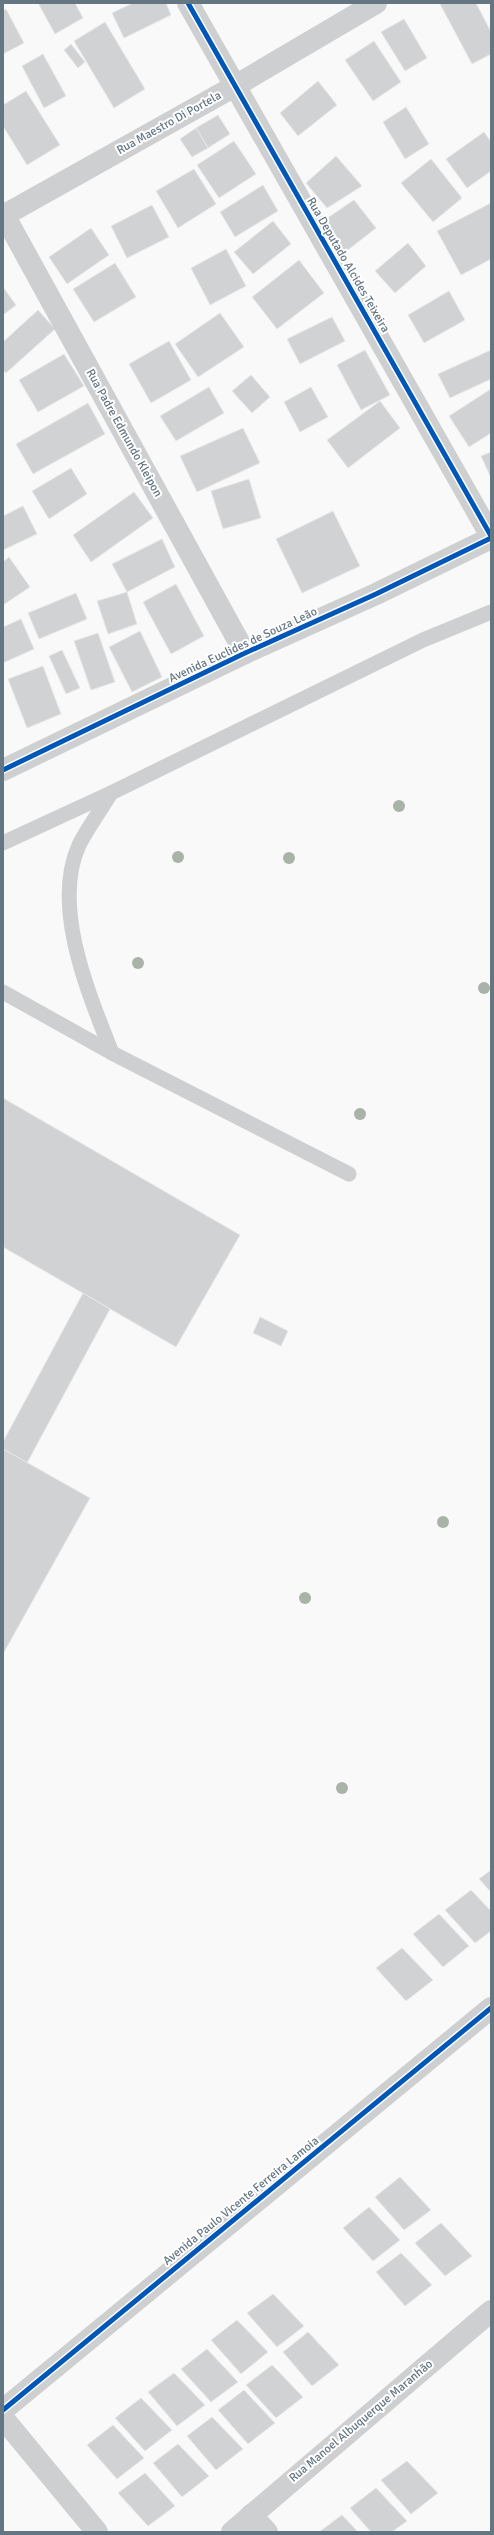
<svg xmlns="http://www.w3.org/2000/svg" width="494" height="2535" font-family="Signika,sans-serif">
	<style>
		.building { fill: #d0d2d3; stroke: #e8e8e8 }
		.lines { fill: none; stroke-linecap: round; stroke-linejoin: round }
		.service { stroke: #cecfd0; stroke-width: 15 }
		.minor { stroke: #cecfd0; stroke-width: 22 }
		.cycleway-casing { stroke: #fff; stroke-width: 8 }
		.cycleway { stroke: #0057b8; stroke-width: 5 }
		.tree { fill: #a9b3a7 }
		.labels { text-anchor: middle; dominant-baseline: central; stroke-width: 4; stroke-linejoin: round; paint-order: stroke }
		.street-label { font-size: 12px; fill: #657683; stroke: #fff }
	</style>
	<rect width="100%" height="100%" fill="#f9f9f9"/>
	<g class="building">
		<polygon points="38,3 75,3 83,18 55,34"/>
		<polygon points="133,3 166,3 171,15 124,38 112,13"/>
		<polygon points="443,3 476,3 491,32 491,54 472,64 440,4"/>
		<polygon points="6,9 24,43 3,54 3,11"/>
		<polygon points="404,19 427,58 405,71 381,32"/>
		<polygon points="105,22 145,89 114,108 74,41"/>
		<polygon points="374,41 401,82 373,101 345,60"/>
		<polygon points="71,44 85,62 78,68 64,50"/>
		<polygon points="43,54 66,96 44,108 22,66"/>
		<polygon points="318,81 337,105 298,136 280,113"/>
		<polygon points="26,91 60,145 27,165 3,126 3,105"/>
		<polygon points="406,107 429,144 405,159 383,122"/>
		<polygon points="218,115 230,134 208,148 196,128"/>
		<polygon points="196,128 208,148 192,157 180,139"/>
		<polygon points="484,132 491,142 491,171 467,188 446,159"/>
		<polygon points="234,141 256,174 219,198 197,165"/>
		<polygon points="336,156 362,186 327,208 306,183"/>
		<polygon points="431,159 462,198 433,222 401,183"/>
		<polygon points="194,169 216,204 178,228 156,191"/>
		<polygon points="263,185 278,211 235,237 220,212"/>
		<polygon points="354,200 376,228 344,253 323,221"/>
		<polygon points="491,203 491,259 461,275 437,231"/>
		<polygon points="152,205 169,237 127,258 111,226"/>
		<polygon points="273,221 291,244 253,274 234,252"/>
		<polygon points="91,228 109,255 67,284 49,257"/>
		<polygon points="408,243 426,266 395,293 375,271"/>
		<polygon points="226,249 246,286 210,305 191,268"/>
		<polygon points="299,260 324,293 277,329 252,297"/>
		<polygon points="115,263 136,297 94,322 73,289"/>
		<polygon points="3,287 16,305 3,315"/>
		<polygon points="449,291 465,320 424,343 408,315"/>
		<polygon points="38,310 55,329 6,373 3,370 3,342"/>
		<polygon points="220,313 244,347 198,377 175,344"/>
		<polygon points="332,317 345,341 300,364 287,339"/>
		<polygon points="169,341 191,380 151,403 129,364"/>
		<polygon points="365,350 390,395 361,410 337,365"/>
		<polygon points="491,350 491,379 450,398 438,374"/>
		<polygon points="64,354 84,386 38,412 19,380"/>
		<polygon points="251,375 270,397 252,413 232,391"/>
		<polygon points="209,387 224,413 176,441 160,416"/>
		<polygon points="311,387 328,417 300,432 284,402"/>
		<polygon points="491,389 491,433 469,447 449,416"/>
		<polygon points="380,401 400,428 348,468 327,440"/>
		<polygon points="88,403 105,434 33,474 16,444"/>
		<polygon points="243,428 260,463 197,492 180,456"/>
		<polygon points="491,452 491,478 481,456"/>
		<polygon points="71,468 87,494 49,519 32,491"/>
		<polygon points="249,479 261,518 223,529 211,491"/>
		<polygon points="134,492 153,518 91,562 73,535"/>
		<polygon points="23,506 37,534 3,550 3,516"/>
		<polygon points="333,511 360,566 302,593 276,539"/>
		<polygon points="162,539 175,567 127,592 112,564"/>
		<polygon points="9,557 30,587 3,605 3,562"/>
		<polygon points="176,584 204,636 171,654 143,602"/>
		<polygon points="127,592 137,624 108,634 97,601"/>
		<polygon points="76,593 87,619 39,639 28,613"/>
		<polygon points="21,619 34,649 3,663 3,627"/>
		<polygon points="140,631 162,677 132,692 109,647"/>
		<polygon points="98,633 115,682 91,690 74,641"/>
		<polygon points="62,650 80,688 66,694 49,656"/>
		<polygon points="43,666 61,714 27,728 8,679"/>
		<polygon points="3,1098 240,1235 176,1347 3,1247"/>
		<polygon points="83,1293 110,1309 27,1463 3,1449 3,1442"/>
		<polygon points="260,1317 288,1331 281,1346 253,1333"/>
		<polygon points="3,1449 90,1498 3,1654"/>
		<polygon points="491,1870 491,1892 479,1879"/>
		<polygon points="471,1890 491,1911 491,1931 475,1943 445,1910"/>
		<polygon points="439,1914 469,1946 443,1967 413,1934"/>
		<polygon points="402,1948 433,1980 406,2001 376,1968"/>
		<polygon points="400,2177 431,2210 404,2230 375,2197"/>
		<polygon points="369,2207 400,2240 373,2261 343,2228"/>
		<polygon points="441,2223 472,2256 445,2276 415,2243"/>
		<polygon points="401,2253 432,2285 405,2306 376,2272"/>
		<polygon points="273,2294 304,2326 277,2347 247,2313"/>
		<polygon points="237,2320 268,2352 241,2374 211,2340"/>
		<polygon points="308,2332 339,2365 312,2386 283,2352"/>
		<polygon points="207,2349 238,2382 211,2402 181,2369"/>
		<polygon points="272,2365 303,2397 276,2418 246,2385"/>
		<polygon points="174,2373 205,2405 177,2426 148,2392"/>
		<polygon points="244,2390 275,2423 248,2444 218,2410"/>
		<polygon points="141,2398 172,2430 145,2451 115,2418"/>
		<polygon points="212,2417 243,2449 216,2470 187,2436"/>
		<polygon points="113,2425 144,2458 117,2479 87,2445"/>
		<polygon points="178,2444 209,2476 182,2497 153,2463"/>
		<polygon points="407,2461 438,2493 411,2514 381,2480"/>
		<polygon points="145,2473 175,2506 148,2526 118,2493"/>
		<polygon points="376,2488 407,2521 392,2532 371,2532 350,2508"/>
		<polygon points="342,2515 358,2532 319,2532"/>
	</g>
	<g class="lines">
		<g class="service">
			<path d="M 111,793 C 101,810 88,827 79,845 C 51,907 89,994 112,1053"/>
			<polyline points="3,843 111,793 423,640 491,612"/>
			<polyline points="3,992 112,1053 349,1174"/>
		</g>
		<g class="minor">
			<polyline points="188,3 491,536"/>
			<polyline points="3,213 245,653"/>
			<polyline points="3,216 235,86 376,3"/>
			<polyline points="3,770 245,653 376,594 491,538"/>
			<polyline points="3,2410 491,2008"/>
			<polyline points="3,2418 97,2532"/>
			<polyline points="251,2515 267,2532"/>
			<polyline points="232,2532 491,2311"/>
		</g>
		<defs>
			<g id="cycleway">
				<polyline points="188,3 491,536"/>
				<polyline points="3,770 245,653 376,594 491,538"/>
				<polyline points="3,2410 491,2008"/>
			</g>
		</defs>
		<use href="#cycleway" class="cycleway-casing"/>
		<use href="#cycleway" class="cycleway"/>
	</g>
	<g class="tree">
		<circle cx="399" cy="806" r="6"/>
		<circle cx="178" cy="857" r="6"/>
		<circle cx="289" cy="858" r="6"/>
		<circle cx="138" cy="963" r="6"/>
		<circle cx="484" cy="988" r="6"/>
		<circle cx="360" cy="1114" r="6"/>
		<circle cx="443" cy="1522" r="6"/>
		<circle cx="305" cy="1598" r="6"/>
		<circle cx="342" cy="1788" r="6"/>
	</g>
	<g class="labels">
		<g class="street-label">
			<text transform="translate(169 123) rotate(-29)">Rua Maestro Di Portela</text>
			<text transform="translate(348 265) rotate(60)">Rua Deputado Alcides Teixeira</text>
			<text transform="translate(124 433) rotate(61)">Rua Padre Edmundo Kleipon</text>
			<text transform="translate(243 645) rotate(-25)">Avenida Euclides de Souza Leão</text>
			<text transform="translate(241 2201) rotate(-39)">Avenida Paulo Vicente Ferreira Lamoia</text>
			<text transform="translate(361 2421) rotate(-40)">Rua Manoel Albuquerque Maranhão</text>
		</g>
	</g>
	<rect width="494" height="2535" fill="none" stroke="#657683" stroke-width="8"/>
</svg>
